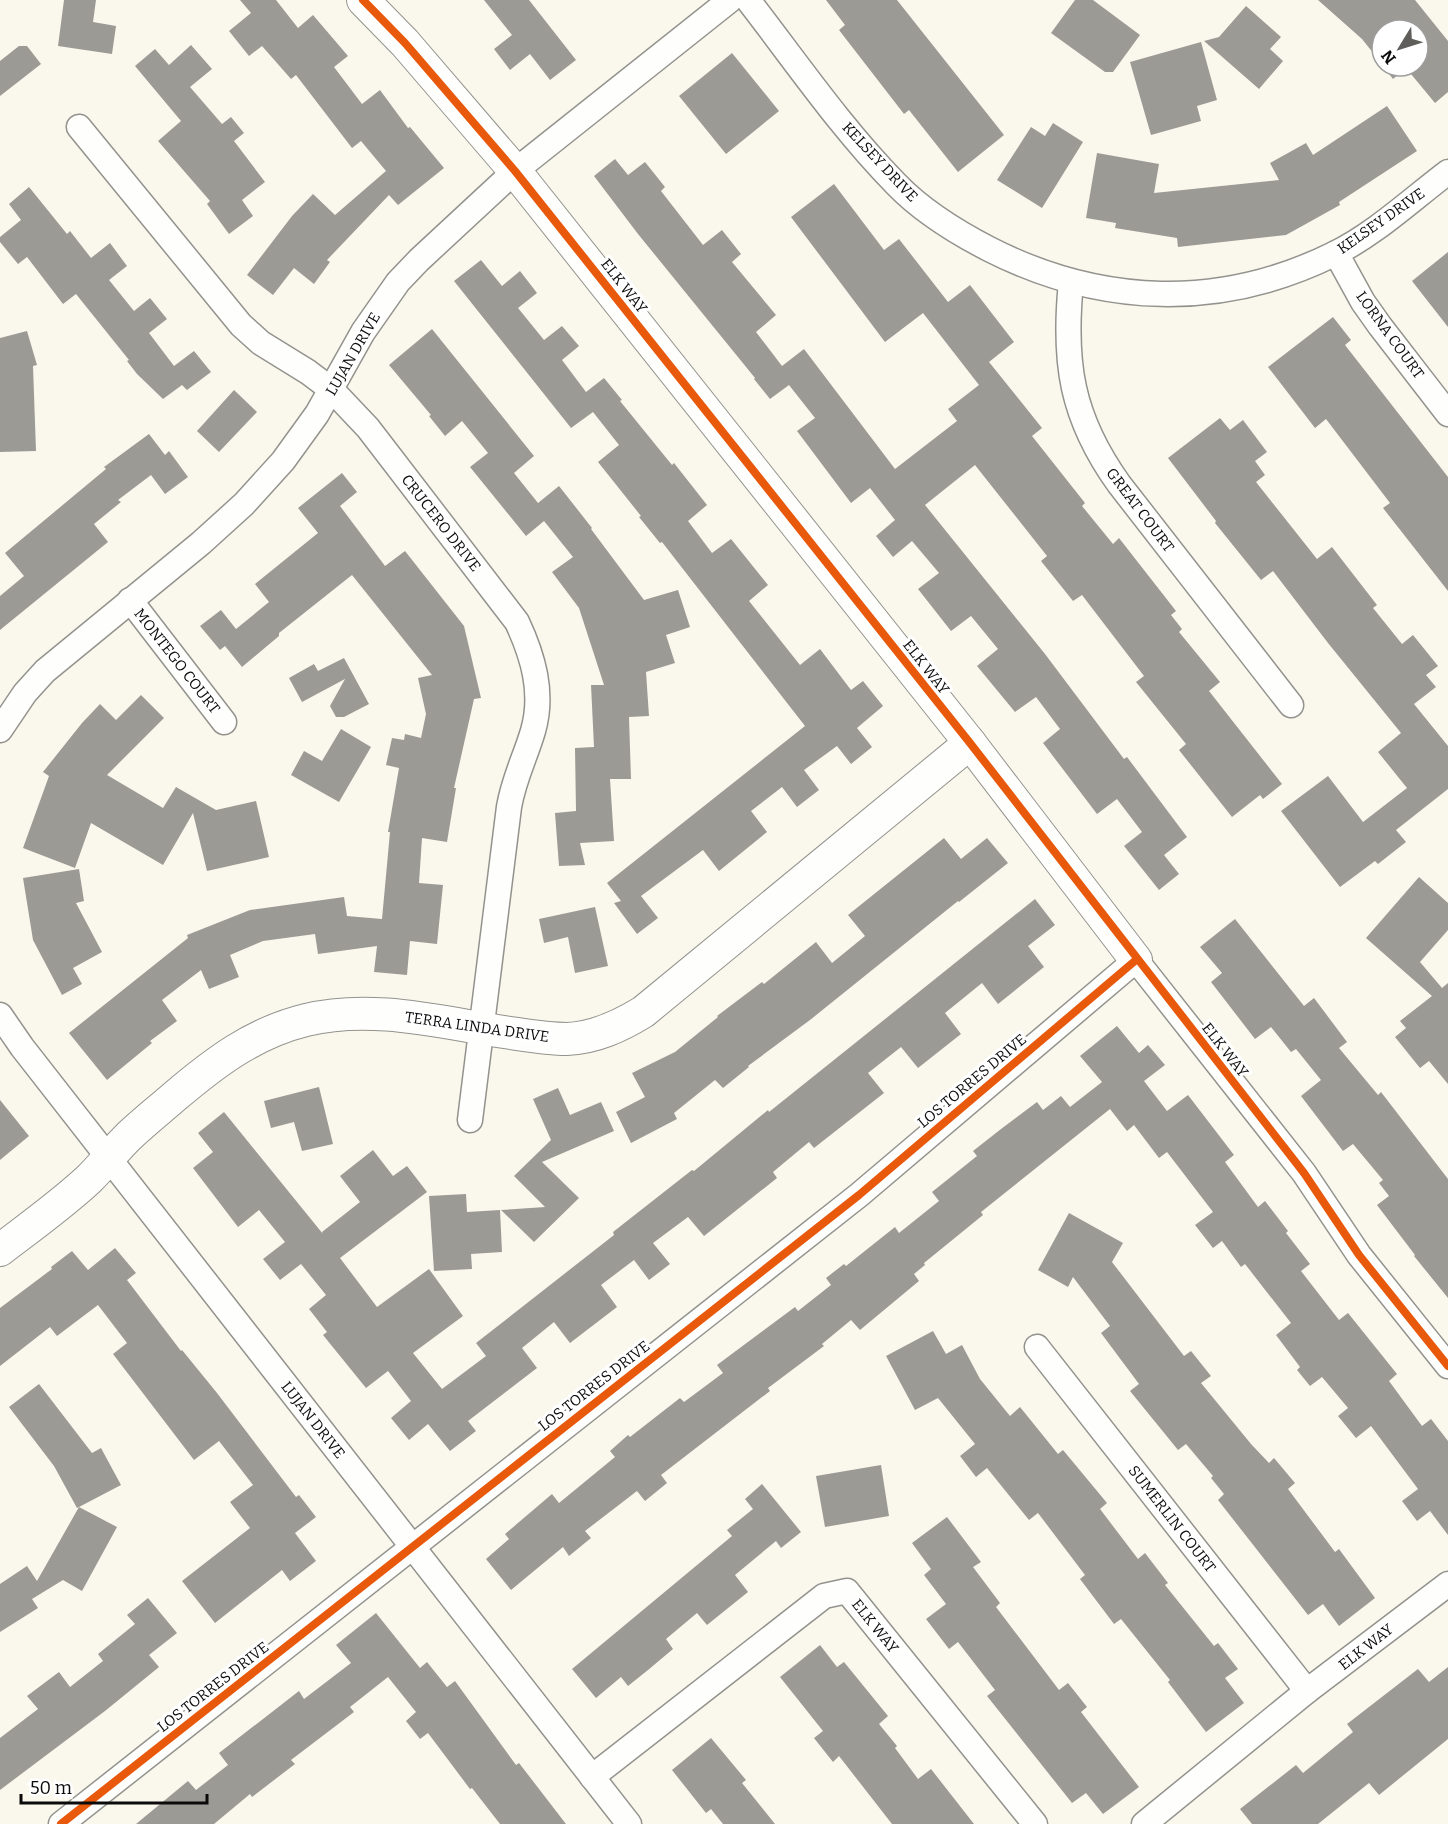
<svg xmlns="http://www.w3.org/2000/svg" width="1448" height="1824" font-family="Bitter,serif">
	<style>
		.building { fill: #9c9a94 }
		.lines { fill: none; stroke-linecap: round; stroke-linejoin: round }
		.minor-casing { stroke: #93928d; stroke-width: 27 }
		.tertiary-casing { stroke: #93928d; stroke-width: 34 }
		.minor { stroke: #fefefc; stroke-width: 24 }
		.tertiary { stroke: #fefefc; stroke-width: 32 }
		.cycleway-casing { stroke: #fff; stroke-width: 11 }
		.cycleway { stroke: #e8590c; stroke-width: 8 }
		.labels { text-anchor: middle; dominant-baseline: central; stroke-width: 6; stroke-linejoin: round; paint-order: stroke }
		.street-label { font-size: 15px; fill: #0b0b0b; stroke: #fff }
	</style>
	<rect width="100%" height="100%" fill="#faf8ed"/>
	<g class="building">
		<polygon points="64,0 96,0 93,22 116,26 112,54 58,46"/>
		<polygon points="240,0 276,0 298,28 313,15 348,56 334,67 362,104 380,90 408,128 410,127 444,168 398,205 389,195 327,260 330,262 314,284 294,268 273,295 247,275 292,216 313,194 335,215 386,171 361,141 352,148 296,75 291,79 262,46 249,56 229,31 251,13"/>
		<polygon points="484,0 529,0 576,60 550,80 530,54 510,70 494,49 512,35"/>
		<polygon points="826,0 897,0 1004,135 958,172 909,110 904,114 839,30 845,25"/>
		<polygon points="1075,0 1093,0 1140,35 1113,72 1105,72 1051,33"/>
		<polygon points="1318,0 1415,0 1448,41 1448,92 1435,103 1406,68 1393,79 1383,66 1418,66 1418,30 1382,30 1382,64 1362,39"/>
		<polygon points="1246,6 1281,37 1270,49 1283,61 1259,89 1204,41 1219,37"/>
		<polygon points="1201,42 1217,100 1197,106 1201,121 1151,135 1130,62"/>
		<polygon points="191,45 212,69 190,87 222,124 231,117 244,133 234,141 265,182 242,200 253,216 229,234 207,204 210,201 158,141 181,121 135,66 155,49 169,65"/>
		<polygon points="19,46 27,46 41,64 0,96 0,61"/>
		<polygon points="732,53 779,111 726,154 679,96"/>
		<polygon points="1387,106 1417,151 1339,202 1340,205 1286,235 1178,247 1177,238 1115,228 1116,223 1086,218 1097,153 1159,164 1154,193 1279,180 1270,163 1306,143 1313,155"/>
		<polygon points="1053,123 1083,142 1042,208 997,180 1031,127 1045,136"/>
		<polygon points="615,159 628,175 645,162 665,187 661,191 703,245 722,230 741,254 732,262 776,315 756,332 782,366 804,349 895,469 957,421 948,409 979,385 923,313 885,342 791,217 834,184 884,250 899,239 948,302 970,285 1014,342 989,362 1042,428 1032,436 1085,503 1082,506 1113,544 1119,538 1176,611 1171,615 1182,629 1179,632 1220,682 1209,691 1282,784 1263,799 1260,795 1232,817 1179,750 1186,744 1136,682 1144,676 1082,595 1073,601 1041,561 1047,556 975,465 925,505 1045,654 1124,759 1127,757 1187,837 1164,855 1179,874 1159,890 1124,846 1142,832 1117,799 1097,814 1043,743 1060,729 1036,697 1015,712 977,666 998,649 971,616 951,631 918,589 939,573 912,541 893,557 876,536 895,520 870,488 851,503 797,431 815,418 789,385 770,399 754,379 755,378 638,234 594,176"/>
		<polygon points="29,187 67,234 70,231 91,258 110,243 127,266 109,280 134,311 150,298 167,319 149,333 174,366 194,351 211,372 187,390 182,385 163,399 137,374 127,361 129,360 76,294 63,304 27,257 18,264 0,242 0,237 21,220 9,204"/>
		<polygon points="1448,252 1448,327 1412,281"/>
		<polygon points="481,260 502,286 520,271 537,293 518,308 544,340 562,326 579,346 562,360 586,392 604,378 622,400 620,401 672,465 674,463 707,505 688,521 712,553 731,539 768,585 749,601 800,665 820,649 851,690 863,681 883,706 857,728 872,747 851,764 837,746 804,770 819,790 797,807 782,787 751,811 767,832 719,871 703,850 641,896 658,918 637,934 614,903 621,901 607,883 805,726 662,542 660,543 639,517 641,516 598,462 619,445 593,412 571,428 454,281"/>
		<polygon points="1333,317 1351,340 1345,345 1448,477 1448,591 1383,508 1390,503 1326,419 1315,428 1268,367"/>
		<polygon points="432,329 534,456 514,473 538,503 559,486 592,528 591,529 644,600 678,590 690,627 666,635 675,663 646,672 649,716 629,717 631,779 610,779 614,841 580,843 585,865 559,866 555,813 576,811 575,748 594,747 591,685 604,685 579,608 552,572 573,557 544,521 526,536 470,467 488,453 462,421 445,436 429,416 431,415 389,365"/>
		<polygon points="27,331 37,365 33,366 36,451 0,452 0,338"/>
		<polygon points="234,390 257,412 219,452 197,431"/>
		<polygon points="1220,418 1230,430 1243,420 1267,452 1255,461 1265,475 1256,482 1317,559 1332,547 1377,605 1373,608 1402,644 1413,635 1438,666 1426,675 1436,687 1414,704 1448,746 1448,789 1396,830 1406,842 1378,864 1375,861 1340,887 1281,811 1328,776 1363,822 1407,788 1378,752 1401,733 1328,643 1273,571 1261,580 1215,523 1216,521 1168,458"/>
		<polygon points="149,434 165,455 169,451 188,477 165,494 151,475 118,500 121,502 94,524 108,542 0,630 0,596 24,576 5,553 106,469 104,467"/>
		<polygon points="342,473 357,492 340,506 385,566 405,551 464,626 481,698 474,699 454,788 456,788 447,842 422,838 419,883 443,885 437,944 410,941 407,975 374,972 377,946 318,954 315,934 263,941 230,955 239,977 209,989 201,970 162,1000 177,1021 150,1041 152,1043 107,1080 69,1033 188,938 187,935 250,910 344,897 347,916 382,919 390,832 388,832 399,768 386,765 392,738 404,740 405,734 421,738 426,714 418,678 432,675 352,575 279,633 279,636 242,667 225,646 220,650 200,626 221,610 236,629 269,602 255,584 318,533 298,508"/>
		<polygon points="344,658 369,704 344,717 336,717 330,706 345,679 302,702 289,678 314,664 318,671"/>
		<polygon points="141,695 164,718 107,775 163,808 176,787 216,810 256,801 269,857 207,871 193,813 163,865 91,823 75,868 23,848 49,776 43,772 82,723 100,704 116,720"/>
		<polygon points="341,729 371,747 339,802 291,775 304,751 322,761"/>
		<polygon points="944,838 961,859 987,838 1008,863 959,902 958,901 810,1020 748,1066 749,1067 723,1088 715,1080 674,1113 677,1119 631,1143 616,1112 645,1097 632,1073 675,1052 718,1017 717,1016 762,982 764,984 816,942 832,963 865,936 848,915"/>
		<polygon points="79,869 84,901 76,903 102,952 73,968 82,984 62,995 33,940 23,878"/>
		<polygon points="1419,877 1448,903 1448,930 1420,962 1442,988 1448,983 1448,1084 1429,1061 1420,1068 1395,1037 1406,1028 1400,1021 1432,996 1366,938"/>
		<polygon points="1035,899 1055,925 1028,946 1044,967 998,1004 982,983 945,1013 961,1034 918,1068 901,1047 868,1073 884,1093 814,1148 809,1142 773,1172 777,1178 704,1236 688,1217 653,1243 670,1264 649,1280 634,1260 601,1285 617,1307 570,1343 554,1322 522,1348 537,1368 468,1421 476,1431 450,1451 428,1424 409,1440 391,1418 411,1401 388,1371 366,1388 323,1335 327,1332 309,1309 326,1295 301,1264 280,1280 263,1259 285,1242 259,1210 238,1227 193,1168 213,1152 198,1133 224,1112 323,1234 322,1232 360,1202 340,1176 373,1150 393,1176 407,1166 427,1192 340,1258 377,1307 429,1269 463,1316 413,1353 442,1389 486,1356 476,1343 614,1235 613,1232 692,1170 694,1171 768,1110 769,1112"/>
		<polygon points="595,907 608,966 575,973 568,937 544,943 539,919"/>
		<polygon points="1235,919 1304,1006 1314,998 1347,1042 1339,1048 1378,1095 1381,1092 1448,1179 1448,1298 1414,1256 1415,1255 1377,1205 1389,1196 1379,1183 1383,1180 1353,1144 1343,1151 1301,1096 1321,1080 1296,1049 1291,1052 1271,1027 1255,1039 1211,982 1222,973 1200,947"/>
		<polygon points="1117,1026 1139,1053 1148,1045 1165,1065 1144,1081 1167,1111 1188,1095 1234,1155 1225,1162 1258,1207 1265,1201 1288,1231 1286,1233 1310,1264 1301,1271 1339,1320 1348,1313 1397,1374 1389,1381 1422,1426 1431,1419 1448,1441 1448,1535 1430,1511 1417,1521 1402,1501 1418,1489 1371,1426 1356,1438 1338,1416 1348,1408 1322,1377 1310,1386 1297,1370 1300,1367 1276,1335 1291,1323 1245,1264 1241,1267 1222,1241 1213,1248 1195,1225 1213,1212 1167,1152 1159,1158 1134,1125 1127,1131 1110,1109 981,1212 983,1215 924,1263 925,1265 914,1274 919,1281 860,1330 851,1320 822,1344 824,1346 768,1388 770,1391 661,1475 667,1483 645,1501 637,1491 585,1531 591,1538 569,1556 563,1547 511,1590 486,1559 509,1539 505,1534 552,1494 559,1503 615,1457 610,1451 628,1435 630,1437 680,1398 684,1402 723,1373 717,1365 795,1307 798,1311 831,1285 826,1278 844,1264 846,1266 895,1227 899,1233 939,1201 932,1192 977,1156 973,1151 1001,1129 1037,1102 1043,1110 1061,1096 1070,1107 1102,1082 1080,1056"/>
		<polygon points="319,1087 333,1144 302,1151 294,1122 271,1128 264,1101"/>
		<polygon points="558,1088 570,1115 601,1102 614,1131 542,1162 579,1198 534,1242 501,1210 545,1207 514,1176 551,1140 533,1099"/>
		<polygon points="0,1100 29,1136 0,1160"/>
		<polygon points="466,1194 467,1212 500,1210 502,1252 471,1254 472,1269 434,1271 429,1196"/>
		<polygon points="1069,1213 1123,1243 1112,1262 1184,1356 1191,1351 1211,1376 1201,1383 1251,1444 1269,1463 1274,1458 1295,1483 1288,1489 1335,1552 1339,1549 1375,1598 1339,1626 1323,1604 1308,1615 1218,1500 1224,1494 1211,1478 1213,1476 1186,1444 1178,1450 1130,1391 1139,1384 1101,1333 1110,1326 1073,1277 1068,1287 1038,1270"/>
		<polygon points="115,1248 136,1273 127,1280 181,1351 182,1350 217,1393 296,1497 299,1495 316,1517 295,1533 316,1561 290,1581 282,1570 215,1623 182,1581 250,1528 230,1502 253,1485 219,1441 194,1460 113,1354 127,1343 98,1305 57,1336 50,1327 0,1366 0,1308 52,1269 51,1267 72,1251 88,1270"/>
		<polygon points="933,1331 946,1354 962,1345 980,1379 1010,1416 1020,1407 1058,1454 1063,1450 1107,1503 1100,1509 1138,1559 1145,1553 1168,1583 1165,1585 1214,1646 1218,1643 1238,1669 1225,1678 1244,1703 1206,1732 1168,1682 1170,1680 1121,1619 1114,1624 1080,1579 1085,1575 1038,1513 1029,1520 987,1468 976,1477 960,1456 975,1444 938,1398 915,1410 886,1356"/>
		<polygon points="39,1384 92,1453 101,1448 121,1485 79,1507 117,1527 82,1591 63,1580 32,1599 38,1608 0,1632 0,1584 27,1566 37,1581 79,1507 77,1508 54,1466 9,1407"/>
		<polygon points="881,1465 889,1516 825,1527 816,1476"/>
		<polygon points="762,1484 801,1532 781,1548 776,1541 735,1575 748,1592 707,1625 697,1613 666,1639 673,1649 648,1670 628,1686 621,1677 596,1698 572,1669 732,1536 727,1530 753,1509 745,1499"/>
		<polygon points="947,1517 981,1562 973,1567 1000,1603 996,1607 1059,1690 1068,1683 1087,1707 1081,1712 1139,1787 1103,1814 1086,1793 1072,1803 987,1696 995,1690 958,1642 949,1649 926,1619 946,1604 924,1575 931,1569 912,1543"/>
		<polygon points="148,1598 177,1633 149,1655 159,1667 105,1711 0,1790 0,1738 38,1709 27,1696 59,1672 70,1687 103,1661 98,1654 135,1624 127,1615"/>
		<polygon points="376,1613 420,1668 427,1662 447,1687 455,1681 516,1765 519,1763 566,1824 500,1824 472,1788 470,1789 428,1733 420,1739 406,1721 416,1712 388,1677 350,1707 354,1712 291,1760 295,1764 252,1797 250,1794 214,1824 136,1824 188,1781 196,1790 228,1765 219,1753 299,1691 304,1699 351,1663 336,1645"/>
		<polygon points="820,1645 837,1667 844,1662 888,1716 879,1724 897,1746 895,1748 918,1779 931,1769 974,1824 892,1824 839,1756 833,1762 814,1738 823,1731 780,1677"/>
		<polygon points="1448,1667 1448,1739 1379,1795 1369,1783 1318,1824 1252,1824 1240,1809 1296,1765 1303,1773 1353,1732 1347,1724 1418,1669 1429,1682"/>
		<polygon points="711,1738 746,1780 742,1783 775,1824 723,1824 711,1809 706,1813 672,1770"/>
	</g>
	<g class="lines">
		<defs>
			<g id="minor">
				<path d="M 748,0 C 796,62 841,128 896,184 C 922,211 956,232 989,249 C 1101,306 1221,310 1334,254 C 1375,234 1411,200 1448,172"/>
				<path d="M 79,127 L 241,325 L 261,343 L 308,372 L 332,390 L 368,428 L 517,622 C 533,656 544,693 533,731 C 525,758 514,778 509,807 L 470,1120"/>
				<polyline points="1336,253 1363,302 1380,326 1448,414"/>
				<path d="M 1071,282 C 1063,362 1071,417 1119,484 L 1291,705"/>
				<polyline points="130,600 224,722"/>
				<polyline points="0,730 25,693 45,671 201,543 244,504 283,461 317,414 363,332 398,282 419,260 515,171 730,0"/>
				<polyline points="0,1015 22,1047 629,1824"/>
				<polyline points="1037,1347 1307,1691"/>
				<polyline points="592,1777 824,1596 847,1591 1035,1824"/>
				<polyline points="61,1824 859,1195 1136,960 1304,1173 1359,1255 1448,1366"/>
				<polyline points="1144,1824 1307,1691 1448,1584"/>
			</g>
			<g id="tertiary">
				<polyline points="363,0 405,43 515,171 970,743 1136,960"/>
				<path d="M 0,1250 C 30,1227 61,1205 89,1179 C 103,1165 115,1150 129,1136 C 144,1122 159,1110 174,1097 C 214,1063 253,1033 306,1020 C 371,1004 439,1022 504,1032 C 525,1035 546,1039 567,1039 C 595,1038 620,1026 643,1012 L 970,743"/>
			</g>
		</defs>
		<use href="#minor" class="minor-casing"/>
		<use href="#tertiary" class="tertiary-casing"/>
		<use href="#minor" class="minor"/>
		<use href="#tertiary" class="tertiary"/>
		<defs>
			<g id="cycleway">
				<polyline points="363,0 405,43 515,171 970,743 1304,1173 1359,1255 1448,1366"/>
				<polyline points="61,1824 859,1195 1136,960"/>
			</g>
		</defs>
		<use href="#cycleway" class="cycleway-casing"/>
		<use href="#cycleway" class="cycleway"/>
	</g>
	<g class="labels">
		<g class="street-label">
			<text transform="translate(880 162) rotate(47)">KELSEY DRIVE</text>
			<text transform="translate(1381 221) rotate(-35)">KELSEY DRIVE</text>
			<text transform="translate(624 286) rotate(52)">ELK WAY</text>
			<text transform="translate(1390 335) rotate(54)">LORNA COURT</text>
			<text transform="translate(353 354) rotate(-60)">LUJAN DRIVE</text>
			<text transform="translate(1140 510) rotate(53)">GREAT COURT</text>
			<text transform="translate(441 523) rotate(52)">CRUCERO DRIVE</text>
			<text transform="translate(177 661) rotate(52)">MONTEGO COURT</text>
			<text transform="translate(926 667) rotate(52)">ELK WAY</text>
			<text transform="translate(477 1027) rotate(8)">TERRA LINDA DRIVE</text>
			<text transform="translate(1225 1050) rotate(52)">ELK WAY</text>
			<text transform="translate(972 1081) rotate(-40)">LOS TORRES DRIVE</text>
			<text transform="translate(594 1386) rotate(-38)">LOS TORRES DRIVE</text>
			<text transform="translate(313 1420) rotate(52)">LUJAN DRIVE</text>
			<text transform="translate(1172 1519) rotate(52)">SUMERLIN COURT</text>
			<text transform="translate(875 1626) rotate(51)">ELK WAY</text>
			<text transform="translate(1366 1647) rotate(-38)">ELK WAY</text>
			<text transform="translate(213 1687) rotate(-38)">LOS TORRES DRIVE</text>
		</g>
	</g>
	<g transform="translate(1400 48) rotate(232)"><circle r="28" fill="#ffffff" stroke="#9d9d9d" stroke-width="1.5"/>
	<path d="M0-4.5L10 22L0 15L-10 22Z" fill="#5f5e5a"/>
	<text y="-9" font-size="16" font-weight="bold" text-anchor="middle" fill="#0b0b0b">N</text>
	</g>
	<path d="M21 1794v9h186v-9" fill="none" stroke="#0b0b0b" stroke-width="3"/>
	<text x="30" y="1794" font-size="18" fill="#0b0b0b" stroke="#ffffff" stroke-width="4.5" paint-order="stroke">50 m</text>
</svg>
